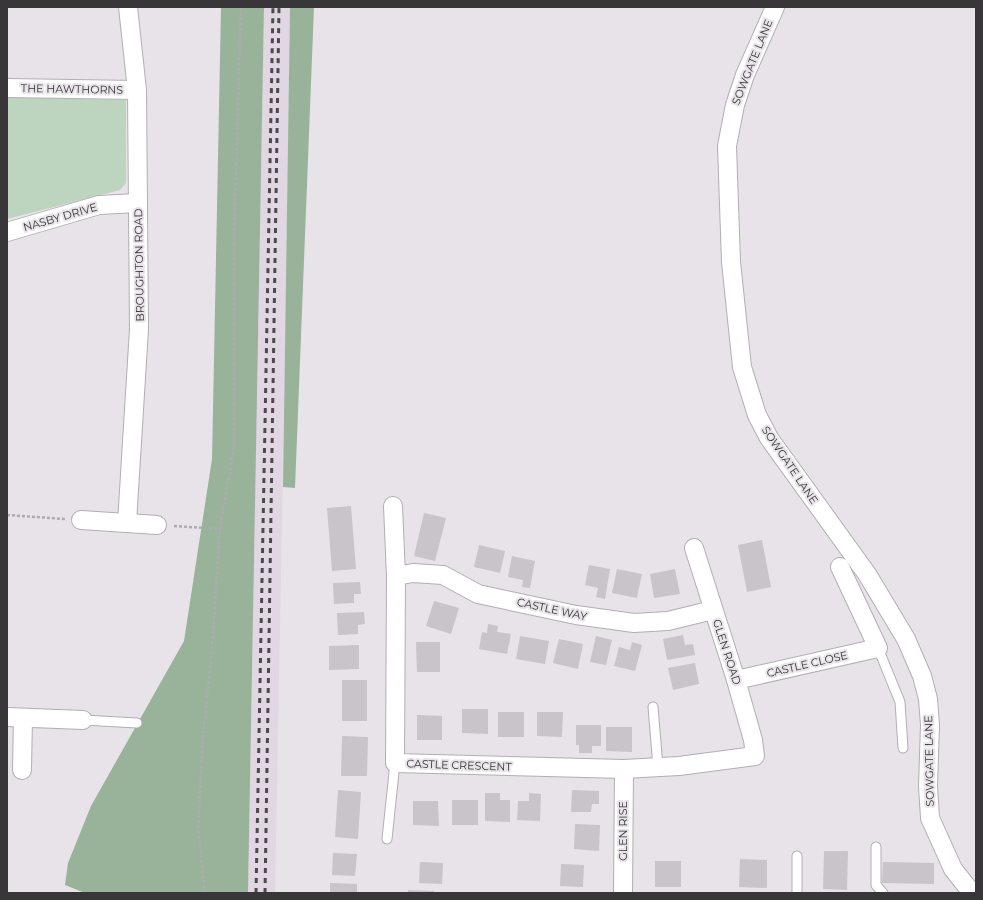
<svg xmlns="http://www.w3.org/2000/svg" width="983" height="900" font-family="Montserrat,sans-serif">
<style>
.built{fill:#e0d7e2}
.green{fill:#bdd5bf}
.forest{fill:#98b39a}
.building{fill:#c8c4c9}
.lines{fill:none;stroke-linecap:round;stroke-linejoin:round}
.lane-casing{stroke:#b2aeb3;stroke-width:11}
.street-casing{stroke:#b2aeb3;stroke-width:20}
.path{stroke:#aeabaf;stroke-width:2.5;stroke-dasharray:3 2;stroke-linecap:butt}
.lane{stroke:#fff;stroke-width:9}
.street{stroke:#fff;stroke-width:18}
.rail{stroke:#4b494b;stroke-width:3;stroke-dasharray:5 5;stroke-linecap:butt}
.labels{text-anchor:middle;stroke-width:4;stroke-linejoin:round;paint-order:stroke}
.street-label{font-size:11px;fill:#383638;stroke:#e7e3e8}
</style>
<rect width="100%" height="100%" fill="#e7e3e8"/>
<polygon class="built" points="264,7 290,7 287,253 275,893 248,893"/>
<polygon class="green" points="7,97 126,100 126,183 120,190 7,219"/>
<g class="forest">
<polygon points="221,7 264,7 248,893 85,893 65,885 68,863 91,806 184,641 212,459"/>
<polygon points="290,7 314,7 295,488 283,487"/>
</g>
<g class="building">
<polygon points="351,506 356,569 332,571 327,508"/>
<polygon points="424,513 446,518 435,561 414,556"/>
<polygon points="762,540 771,587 747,592 738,545"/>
<polygon points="479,545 505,551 500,573 474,567"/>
<polygon points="512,556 535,561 530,588 522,587 523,580 508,577"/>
<polygon points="589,565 610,569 605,599 596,597 598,588 585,585"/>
<polygon points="617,569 642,574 637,598 612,593"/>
<polygon points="675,569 680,594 654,598 650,574"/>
<polygon points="360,582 361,594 354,594 354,603 334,604 333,583"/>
<polygon points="434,601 459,608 451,634 426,626"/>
<polygon points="364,612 365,624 358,625 358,634 338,635 337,613"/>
<polygon points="488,624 498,626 497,632 511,634 507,654 479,649 482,632 487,633"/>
<polygon points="683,635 685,645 693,644 695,655 667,660 663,639"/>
<polygon points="520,636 549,641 545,664 516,659"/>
<polygon points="596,636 612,640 606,665 590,662"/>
<polygon points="559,639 583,644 578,669 553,663"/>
<polygon points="416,642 440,642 440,672 417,672"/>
<polygon points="632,642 642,645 635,671 614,666 619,647 630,650"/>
<polygon points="359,645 359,669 329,670 329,646"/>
<polygon points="695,663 699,684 673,690 668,668"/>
<rect x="342" y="680" width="25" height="41"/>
<polygon points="462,709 488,709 488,734 462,733"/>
<rect x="498" y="712" width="26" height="25"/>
<polygon points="537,712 563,712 562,737 537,736"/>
<polygon points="417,715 442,716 442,740 417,740"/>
<polygon points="576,725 601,725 601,746 592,746 592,753 579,753 579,745 576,745"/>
<polygon points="606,727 632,727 632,752 606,751"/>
<polygon points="342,736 368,737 367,776 341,776"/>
<polygon points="338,790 361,792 358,839 335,837"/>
<polygon points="572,790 599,791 599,804 592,804 591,812 571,812"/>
<polygon points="485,793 500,793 500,800 510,800 510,822 485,821"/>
<polygon points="529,793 541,794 540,821 517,820 518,801 529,801"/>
<rect x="452" y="800" width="26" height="25"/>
<polygon points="413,801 438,801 439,826 413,825"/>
<polygon points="575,824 600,825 599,851 574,849"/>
<polygon points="824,851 848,851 847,890 823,889"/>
<polygon points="333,853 357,854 355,876 332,875"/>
<polygon points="740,859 767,860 767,888 739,887"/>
<rect x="655" y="861" width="26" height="26"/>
<polygon points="420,862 443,863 442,884 419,883"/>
<polygon points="883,862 934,863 934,884 882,883"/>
<polygon points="561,864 584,865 583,887 560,886"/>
<polygon points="330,883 357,884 357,893 330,893"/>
<polygon points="408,890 434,891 434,893 408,893"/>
</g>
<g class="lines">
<defs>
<g id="lane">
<polyline points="878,648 900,702 903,748"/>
<polyline points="653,707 658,767"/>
<polyline points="83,720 137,723"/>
<polyline points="387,839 395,763"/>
<polyline points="876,847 876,885 883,893"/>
<polyline points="797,856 797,893"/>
</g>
<g id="street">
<polyline points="775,7 745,75 735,105 727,146 731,262 742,367 757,415 769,438 867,574 906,639 922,676 928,699 930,725 928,786 930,818 953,869 972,893"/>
<polyline points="7,88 137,90"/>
<polyline points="7,232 99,205 138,203"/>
<polyline points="393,506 396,576 395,763 624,769 679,766 755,756 753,740 736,680 694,548"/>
<polyline points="81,520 157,525"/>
<polyline points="127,523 139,329 137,90 128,7"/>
<polyline points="396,576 413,573 443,575 478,594 576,615 634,623 668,621 713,610"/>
<polyline points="736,680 878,648 840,567"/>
<polyline points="7,717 83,720"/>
<polyline points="22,770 23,718"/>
<polyline points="623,893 624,769"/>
</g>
</defs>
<use href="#lane" class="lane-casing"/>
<use href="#street" class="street-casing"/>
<g class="path">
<polyline points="7,515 65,519"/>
<polyline points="174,526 220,529"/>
<polyline points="205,893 198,828 203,734 211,661 220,529 234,445 234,233 241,7"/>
</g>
<use href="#lane" class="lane"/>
<use href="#street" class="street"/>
<g class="rail">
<polyline points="256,893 273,7"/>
<polyline points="265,893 279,7"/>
</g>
</g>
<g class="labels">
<g class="street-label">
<text transform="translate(752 62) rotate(-68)" y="4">SOWGATE LANE</text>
<text transform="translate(72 89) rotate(1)" y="4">THE HAWTHORNS</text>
<text transform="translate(60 217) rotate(-16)" y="4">NASBY DRIVE</text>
<text transform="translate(139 265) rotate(-91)" y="4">BROUGHTON ROAD</text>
<text transform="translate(790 465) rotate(56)" y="4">SOWGATE LANE</text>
<text transform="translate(552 609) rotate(12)" y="4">CASTLE WAY</text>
<text transform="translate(727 652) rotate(72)" y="4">GLEN ROAD</text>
<text transform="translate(807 664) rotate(-13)" y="4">CASTLE CLOSE</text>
<text transform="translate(929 761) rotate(-91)" y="4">SOWGATE LANE</text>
<text transform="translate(459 765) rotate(2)" y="4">CASTLE CRESCENT</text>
<text transform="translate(623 831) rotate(-90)" y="4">GLEN RISE</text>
</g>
</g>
<rect width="983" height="900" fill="none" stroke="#383638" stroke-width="16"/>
</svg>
